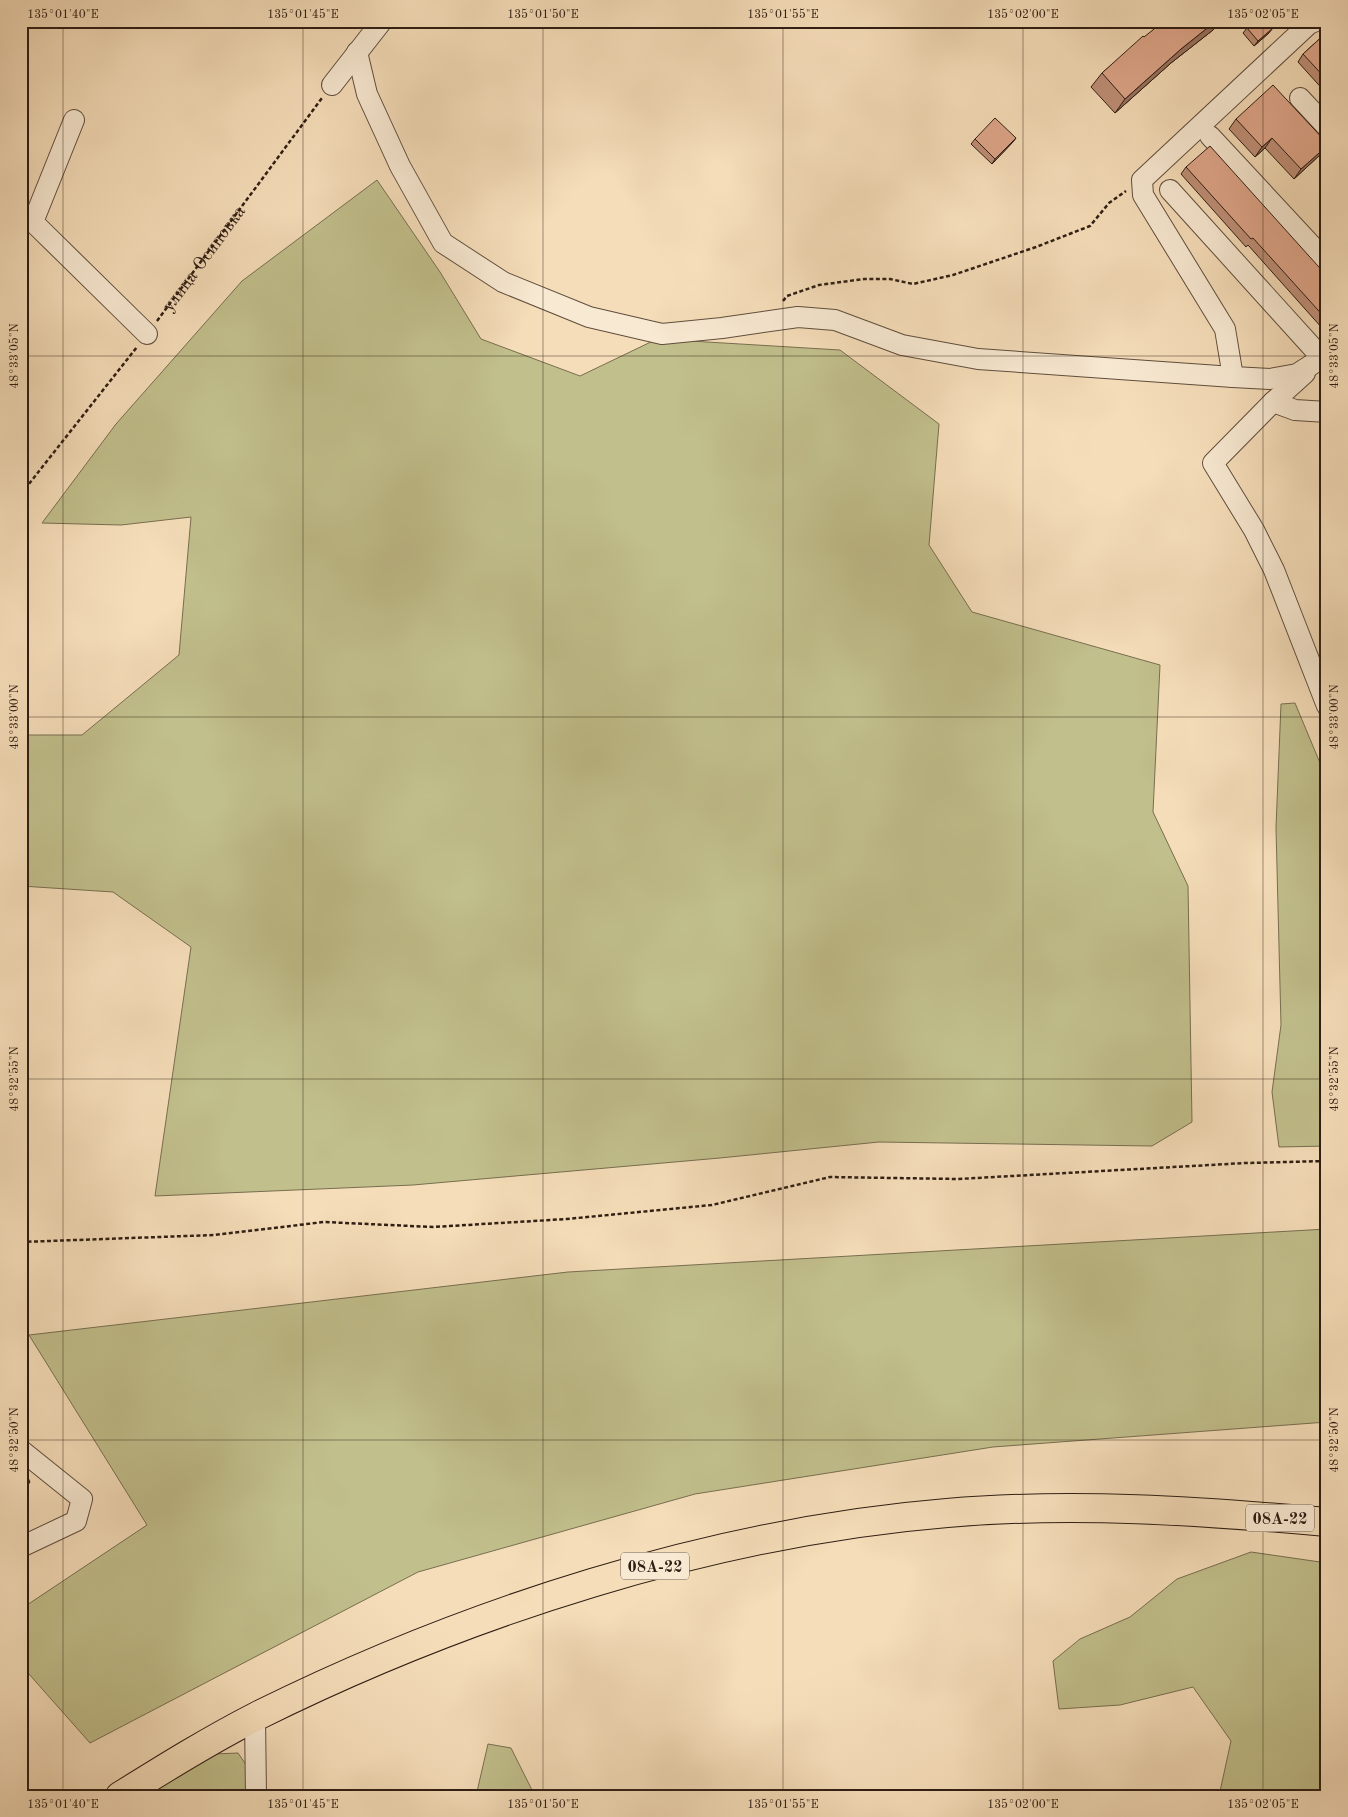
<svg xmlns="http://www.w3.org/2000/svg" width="1348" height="1817" font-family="'Old Standard TT',serif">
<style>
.green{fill:#c1bf8c;stroke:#786e50}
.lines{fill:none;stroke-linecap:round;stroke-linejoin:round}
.minor-casing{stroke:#604e3d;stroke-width:22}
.highway-casing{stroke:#2f1e14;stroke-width:30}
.path{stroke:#2f1e14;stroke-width:2.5;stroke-dasharray:4 2.5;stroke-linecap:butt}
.minor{stroke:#f8e9d2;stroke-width:20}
.highway{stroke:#f5ddb9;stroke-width:28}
.wall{fill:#bf8f77;stroke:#2f1e14}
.shaded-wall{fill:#9b7461;stroke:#2f1e14}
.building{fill:#dea68a;stroke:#2f1e14}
.ticks{fill:none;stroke:#2f1e14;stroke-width:1;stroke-opacity:0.45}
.labels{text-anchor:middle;stroke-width:5;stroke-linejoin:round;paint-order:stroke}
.shield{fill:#f8e9d2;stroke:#6b5b4d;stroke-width:1}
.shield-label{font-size:16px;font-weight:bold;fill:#2f1e14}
.street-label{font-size:18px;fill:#2f1e14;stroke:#f8e9d2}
.neatline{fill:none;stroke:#2f1e14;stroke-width:2}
.ticks-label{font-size:12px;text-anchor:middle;fill:#2f1e14}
</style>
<rect width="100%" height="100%" fill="#f5ddb9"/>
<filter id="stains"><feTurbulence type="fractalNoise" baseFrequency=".004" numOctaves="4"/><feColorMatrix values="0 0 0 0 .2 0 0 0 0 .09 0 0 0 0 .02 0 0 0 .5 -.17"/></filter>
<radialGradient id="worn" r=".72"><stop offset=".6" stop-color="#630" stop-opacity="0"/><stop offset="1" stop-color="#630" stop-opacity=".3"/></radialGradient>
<g class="green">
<polygon points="377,180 440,272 481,339 580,376 657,339 840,350 939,424 929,545 972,612 1160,665 1153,812 1188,886 1192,1122 1152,1146 879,1142 720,1158 413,1185 155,1196 191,947 113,892 21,886 21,735 82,735 179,655 191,517 121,525 42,523 116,424 242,281"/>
<polygon points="1295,703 1320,763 1327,772 1327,1146 1279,1147 1272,1092 1281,1025 1276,828 1281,704"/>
<polygon points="1327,1229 1327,1422 993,1447 695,1494 418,1572 90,1743 21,1665 21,1609 147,1525 29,1335 568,1272"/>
<polygon points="1251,1552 1327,1563 1327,1796 1219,1796 1231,1741 1193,1687 1120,1705 1059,1709 1053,1661 1080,1639 1130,1617 1177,1579"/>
<polygon points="488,1744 511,1748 535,1796 476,1796"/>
<polygon points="238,1753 249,1769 246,1796 147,1796 214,1754"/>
</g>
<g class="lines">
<defs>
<g id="minor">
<polyline points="357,52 367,94 400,166 443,243 503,282 589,317 662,334 722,328 798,317 835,320 902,345 978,359 1233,377 1270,379 1297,374 1322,358"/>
<polyline points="332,85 382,21"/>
<polyline points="1300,98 1327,127"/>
<polyline points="74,120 33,222 147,334"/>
<polyline points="1210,136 1327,262"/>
<polyline points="1170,190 1322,358"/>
<polyline points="1305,373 1273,402 1213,463 1254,530 1274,570 1327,706"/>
<polyline points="1233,377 1225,329 1143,195 1142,180 1309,24 1316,21"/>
<polyline points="1273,402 1295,410 1327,412"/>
<polyline points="21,1450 82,1499 76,1521 21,1547"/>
<polyline points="255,1717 256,1796"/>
</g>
<path id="highway" d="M120,1796C165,1768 210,1740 257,1716C466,1612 714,1532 947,1513C1074,1502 1200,1511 1327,1522"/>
</defs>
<use href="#minor" class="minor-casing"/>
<use href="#highway" class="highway-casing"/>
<g class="path">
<polyline points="783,301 787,296 819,285 864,279 890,279 913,284 953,275 1036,247 1090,226 1109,203 1126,191"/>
<path id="s1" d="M157,321L322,98"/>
<polyline points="21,494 137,347"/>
<polyline points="21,1242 214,1235 324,1222 433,1227 567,1219 712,1205 830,1177 958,1179 1246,1163 1327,1161"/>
</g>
<use href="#minor" class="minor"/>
<use href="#highway" class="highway"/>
</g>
<g class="wall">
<polygon points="1164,21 1219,21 1213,30 1171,63 1115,113 1091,87 1102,73"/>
<polygon points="1247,28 1269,33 1254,46 1243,33"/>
<polygon points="1327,32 1327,94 1298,62 1303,54"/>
<polygon points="1236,119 1327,143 1327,147 1321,154 1294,179 1265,148 1255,157 1229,129"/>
<polygon points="1016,138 1012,143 992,164 971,144 975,139"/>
<polygon points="1186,167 1327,276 1327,324 1322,328 1248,245 1246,247 1181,174"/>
<polygon points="1327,195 1327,212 1319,204"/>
</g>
<g class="shaded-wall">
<polygon points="1216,21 1219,21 1213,30 1171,63 1115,113 1125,99 1181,49"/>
<polygon points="1273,28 1269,33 1254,46 1258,41"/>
<polygon points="1016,138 1012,143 992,164 995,159"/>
<polygon points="1272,138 1265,148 1255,157 1262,147"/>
<polygon points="1327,146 1321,154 1294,179 1301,169"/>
<polygon points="30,1482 25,1489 21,1491 21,1486"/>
</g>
<g class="building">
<polygon points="1164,21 1216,21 1181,49 1125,99 1102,73 1143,36 1144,37"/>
<polygon points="1254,21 1267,21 1273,28 1258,41 1247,28"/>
<polygon points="1327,32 1327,80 1303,54"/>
<polygon points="1273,85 1327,143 1327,146 1301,169 1272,138 1262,147 1236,119"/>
<polygon points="995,118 1016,138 995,159 975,139"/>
<polygon points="1210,146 1327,276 1327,320 1253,238 1251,239 1186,167"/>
<polygon points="21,1462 30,1482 21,1486"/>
</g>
<path class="ticks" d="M63,21V1796M303,21V1796M543,21V1796M783,21V1796M1023,21V1796M1263,21V1796M21,356H1327M21,717H1327M21,1079H1327M21,1440H1327"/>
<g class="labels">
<g class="shield">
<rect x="1246" y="1504.5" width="68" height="27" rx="4"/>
<rect x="621" y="1552.5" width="68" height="27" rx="4"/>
</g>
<g class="shield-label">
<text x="1280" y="1524">08А-22</text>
<text x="655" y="1572">08А-22</text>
</g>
<g class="street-label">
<text dy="6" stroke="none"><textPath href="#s1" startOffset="78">улица Осиповка</textPath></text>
</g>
</g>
<rect width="1348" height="1817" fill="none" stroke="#f5ddb9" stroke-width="55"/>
<rect x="28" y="28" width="1292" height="1762" class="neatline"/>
<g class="ticks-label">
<text x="63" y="18">135°01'40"E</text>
<text x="303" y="18">135°01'45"E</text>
<text x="543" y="18">135°01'50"E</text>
<text x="783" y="18">135°01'55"E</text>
<text x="1023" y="18">135°02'00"E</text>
<text x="1263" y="18">135°02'05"E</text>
<text transform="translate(14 356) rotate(-90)" y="4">48°33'05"N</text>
<text transform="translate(1334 356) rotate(-90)" y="4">48°33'05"N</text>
<text transform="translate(14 717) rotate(-90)" y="4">48°33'00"N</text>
<text transform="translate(1334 717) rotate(-90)" y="4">48°33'00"N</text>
<text transform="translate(14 1079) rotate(-90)" y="4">48°32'55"N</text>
<text transform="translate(1334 1079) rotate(-90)" y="4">48°32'55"N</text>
<text transform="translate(14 1440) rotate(-90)" y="4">48°32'50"N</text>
<text transform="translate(1334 1440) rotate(-90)" y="4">48°32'50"N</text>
<text x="63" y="1808">135°01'40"E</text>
<text x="303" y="1808">135°01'45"E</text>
<text x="543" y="1808">135°01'50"E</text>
<text x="783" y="1808">135°01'55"E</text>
<text x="1023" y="1808">135°02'00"E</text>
<text x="1263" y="1808">135°02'05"E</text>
</g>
<rect width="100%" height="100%" filter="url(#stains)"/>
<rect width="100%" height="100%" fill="url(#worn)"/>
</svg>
